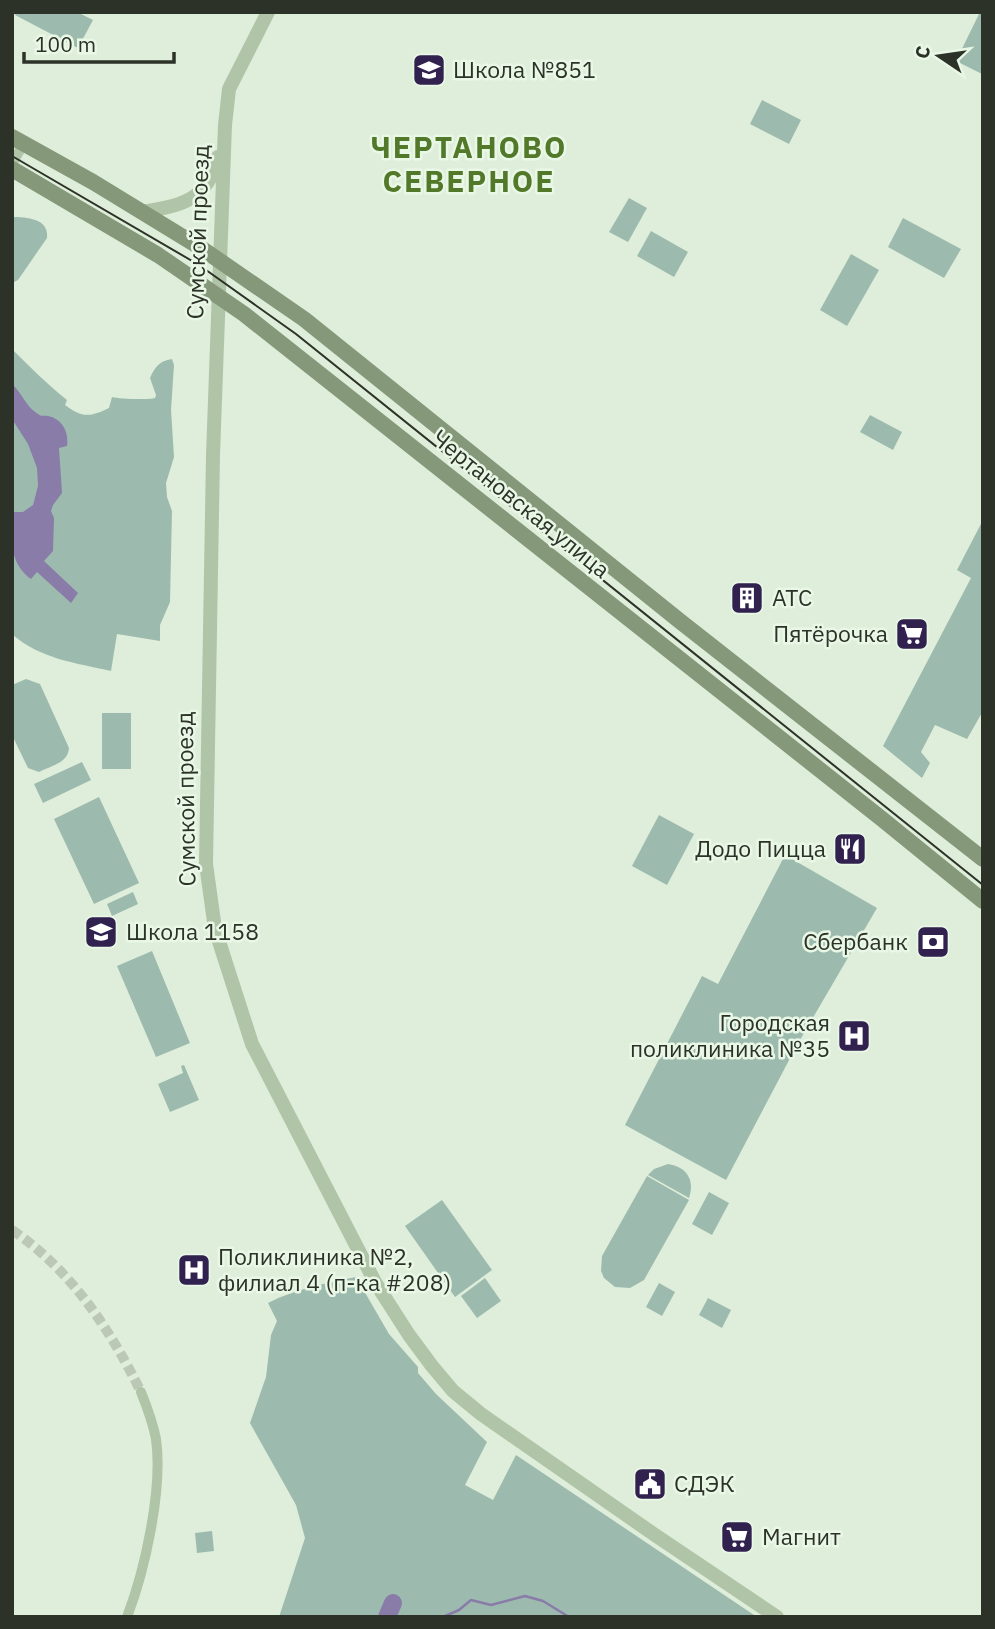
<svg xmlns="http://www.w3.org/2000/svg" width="995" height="1629" font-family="'IBM Plex Sans',sans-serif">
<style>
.green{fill:#9cbbae}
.water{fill:#897ca8}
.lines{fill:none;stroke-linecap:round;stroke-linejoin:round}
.stream{stroke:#897ca8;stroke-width:2.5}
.river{stroke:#897ca8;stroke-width:18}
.minor-tunnel{stroke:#bbc8b6;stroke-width:10;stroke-dasharray:10 5;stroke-linecap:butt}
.minor{stroke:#b0c5a7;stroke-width:10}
.tertiary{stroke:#b0c5a7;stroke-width:14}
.secondary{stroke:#859879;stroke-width:16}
.tram{stroke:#2c3227;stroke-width:2}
.labels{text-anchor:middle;stroke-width:5;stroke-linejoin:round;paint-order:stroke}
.poi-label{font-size:23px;fill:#2c3227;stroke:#e9f7e6;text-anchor:start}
.street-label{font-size:23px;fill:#2c3227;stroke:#e9f7e6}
.district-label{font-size:30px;font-weight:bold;letter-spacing:2px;fill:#527829;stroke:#e9f7e6}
</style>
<rect width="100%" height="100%" fill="#dfeeda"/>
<g class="green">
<polygon points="16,12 77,12 93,20 78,48 15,15"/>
<polygon points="980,12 983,12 982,74 956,61"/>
<polygon points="762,100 801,120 789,144 750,124"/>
<polygon points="629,198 647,208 628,242 609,232"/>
<path d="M12,217C28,217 49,219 47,238L18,280L12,283Z"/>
<polygon points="903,218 961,249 944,278 888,247"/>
<polygon points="651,231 688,252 674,277 637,256"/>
<polygon points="851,254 879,270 847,326 820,310"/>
<path d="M12,349C31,368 47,384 67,400L65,405C81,417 89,418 109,408L112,397C119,399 148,400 155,398L156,395L150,378C155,367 159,361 172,359L174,365L171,410L174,457L166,483L167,497L172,511L170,602L160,625V641L117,634L111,671C76,663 40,659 12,634Z"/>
<polygon points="870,415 902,432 893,450 860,432"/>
<polygon points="983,520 983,711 967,739 935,725 921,752 930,763 922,778 883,746 971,578 957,570"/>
<path d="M26,679L40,684L69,748C68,763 51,766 39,772L28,768L12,735V685Z"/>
<rect x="102" y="713" width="29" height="56"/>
<polygon points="82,762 91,780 43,803 34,784"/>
<polygon points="99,797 139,883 94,904 54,819"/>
<polygon points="659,815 694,834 667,885 632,866"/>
<polygon points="785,855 877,908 797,1045 726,1180 625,1125 702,976 718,984"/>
<polygon points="133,892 138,904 112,916 107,904"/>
<polygon points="152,951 190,1043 156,1057 117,966"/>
<polygon points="184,1065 199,1100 170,1112 158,1084 183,1073 181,1066"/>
<path d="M668,1164C687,1167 695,1180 689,1198L648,1175L654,1169Z"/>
<polygon points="647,1176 689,1200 644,1280 630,1288 615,1287 604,1278 601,1271 602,1256"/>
<polygon points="709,1192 729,1203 712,1235 692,1224"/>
<polygon points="442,1200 492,1270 455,1297 405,1226"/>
<path d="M356,1277L389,1334L418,1367V1373L436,1394L487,1442L465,1485L493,1500L516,1455L757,1617H279L305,1538L296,1505L250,1423L266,1377L271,1335L277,1321L268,1303C295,1289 326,1283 356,1277Z"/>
<polygon points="485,1278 501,1301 477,1318 461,1296"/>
<polygon points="659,1283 675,1292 662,1316 646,1307"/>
<polygon points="708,1298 731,1310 722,1328 699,1315"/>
<polygon points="212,1531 214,1551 197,1553 195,1533"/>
</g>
<path class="water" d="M12,384C22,393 26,407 38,414C42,417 43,415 48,416C63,419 69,433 67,446L59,448L62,493L53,505L51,511L54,518L53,551L44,561L78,593L71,603L37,572L31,579C8,562 12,538 12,512H23L33,505L38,486L37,468L28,444L12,419Z"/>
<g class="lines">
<g class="stream">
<polyline points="387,1616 388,1617"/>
<polyline points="443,1617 459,1610 471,1600 491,1605 525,1596 543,1601 569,1617"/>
</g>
<polyline class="river" points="387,1617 393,1603"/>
<path class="minor-tunnel" d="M12,1230C71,1270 110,1329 141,1392"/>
<g class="minor">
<polyline points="12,164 24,143"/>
<path d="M127,1617C145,1570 163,1489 156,1439C153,1423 147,1407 141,1392"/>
</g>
<g class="tertiary">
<polyline points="268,12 229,89 225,125 213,455 206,864 215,929 252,1044 375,1282 409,1335 432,1366 453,1391 481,1414 655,1535 777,1617"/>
<path d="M141,212C180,206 208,201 218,157"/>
</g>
<g class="secondary">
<polyline points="12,137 93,182 201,248 304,319 681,622 983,859"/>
<polyline points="12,169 158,255 244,314 882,819 983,901"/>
</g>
<polyline class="tram" points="12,156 199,265 296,334 983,885"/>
</g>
<defs>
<symbol id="school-square" viewBox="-11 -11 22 22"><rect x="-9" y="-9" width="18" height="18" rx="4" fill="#30214f" stroke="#e9f7e6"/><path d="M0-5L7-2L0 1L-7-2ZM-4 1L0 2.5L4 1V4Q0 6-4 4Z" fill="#fff"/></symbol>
<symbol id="building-square" viewBox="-11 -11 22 22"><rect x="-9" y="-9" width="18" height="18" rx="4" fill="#30214f" stroke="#e9f7e6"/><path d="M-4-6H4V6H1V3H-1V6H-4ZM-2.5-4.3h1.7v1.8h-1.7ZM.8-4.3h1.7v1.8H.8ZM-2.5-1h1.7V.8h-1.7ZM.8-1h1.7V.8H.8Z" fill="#fff"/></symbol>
<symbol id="supermarket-square" viewBox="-11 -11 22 22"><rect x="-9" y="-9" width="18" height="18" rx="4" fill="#30214f" stroke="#e9f7e6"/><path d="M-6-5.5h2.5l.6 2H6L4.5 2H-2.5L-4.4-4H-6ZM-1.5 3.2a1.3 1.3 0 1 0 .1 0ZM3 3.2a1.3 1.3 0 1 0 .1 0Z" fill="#fff"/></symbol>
<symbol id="restaurant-square" viewBox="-11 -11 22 22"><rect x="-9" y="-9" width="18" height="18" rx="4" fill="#30214f" stroke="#e9f7e6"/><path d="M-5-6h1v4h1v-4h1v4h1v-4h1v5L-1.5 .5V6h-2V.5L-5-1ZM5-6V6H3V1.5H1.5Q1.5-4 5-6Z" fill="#fff"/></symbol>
<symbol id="bank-square" viewBox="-11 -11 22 22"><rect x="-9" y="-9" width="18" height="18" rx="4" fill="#30214f" stroke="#e9f7e6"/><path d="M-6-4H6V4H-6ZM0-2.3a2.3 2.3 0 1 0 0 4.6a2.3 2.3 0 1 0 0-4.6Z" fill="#fff"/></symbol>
<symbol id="hospital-square" viewBox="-11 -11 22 22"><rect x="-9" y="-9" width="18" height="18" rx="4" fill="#30214f" stroke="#e9f7e6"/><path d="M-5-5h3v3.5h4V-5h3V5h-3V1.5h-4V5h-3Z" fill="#fff"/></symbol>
<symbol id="civic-square" viewBox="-11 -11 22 22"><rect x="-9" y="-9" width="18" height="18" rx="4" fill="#30214f" stroke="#e9f7e6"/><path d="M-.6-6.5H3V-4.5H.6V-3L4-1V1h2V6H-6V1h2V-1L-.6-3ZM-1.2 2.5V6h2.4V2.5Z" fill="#fff"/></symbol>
</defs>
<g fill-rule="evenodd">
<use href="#school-square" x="410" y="51" width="38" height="38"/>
<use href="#building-square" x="728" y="579" width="38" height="38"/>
<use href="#supermarket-square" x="893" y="615" width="38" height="38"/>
<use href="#restaurant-square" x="831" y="830" width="38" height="38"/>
<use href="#school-square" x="82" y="913" width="38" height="38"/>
<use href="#bank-square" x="914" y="923" width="38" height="38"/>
<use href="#hospital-square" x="835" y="1017" width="38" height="38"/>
<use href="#hospital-square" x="175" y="1251" width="38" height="38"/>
<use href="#civic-square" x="631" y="1465" width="38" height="38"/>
<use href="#supermarket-square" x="718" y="1518" width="38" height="38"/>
</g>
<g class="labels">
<g class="poi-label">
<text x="453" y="78">Школа №851</text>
<text x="772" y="606">АТС</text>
<text x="888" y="642" text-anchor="end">Пятёрочка</text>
<text x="826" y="857" text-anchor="end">Додо Пицца</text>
<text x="126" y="940">Школа 1158</text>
<text x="908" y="950" text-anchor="end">Сбербанк</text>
<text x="830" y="1031" text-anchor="end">Городская<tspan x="830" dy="26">поликлиника №35</tspan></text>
<text x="218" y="1265">Поликлиника №2,<tspan x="218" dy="26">филиал 4 (п-ка #208)</tspan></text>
<text x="674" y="1492">СДЭК</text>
<text x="762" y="1545">Магнит</text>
</g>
<g class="street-label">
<text transform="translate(198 232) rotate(-88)" y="8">Сумской проезд</text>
<text transform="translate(521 504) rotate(39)" y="8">Чертановская улица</text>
<text transform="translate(186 799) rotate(-91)" y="8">Сумской проезд</text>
</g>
<g class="district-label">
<text x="469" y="158">ЧЕРТАНОВО<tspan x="469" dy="34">СЕВЕРНОЕ</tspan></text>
</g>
</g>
<rect width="995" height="1629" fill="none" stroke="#2c3227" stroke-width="28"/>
<g transform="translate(939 56) rotate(283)" stroke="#e9f7e6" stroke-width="5" paint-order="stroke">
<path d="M0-5L12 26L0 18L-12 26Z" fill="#2c3227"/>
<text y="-10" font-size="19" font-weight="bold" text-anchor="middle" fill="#2c3227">С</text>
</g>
<path d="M24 52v10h150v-10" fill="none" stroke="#2c3227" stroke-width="3.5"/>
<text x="35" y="52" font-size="21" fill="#2c3227" stroke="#e9f7e6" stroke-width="5" paint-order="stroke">100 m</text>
</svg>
